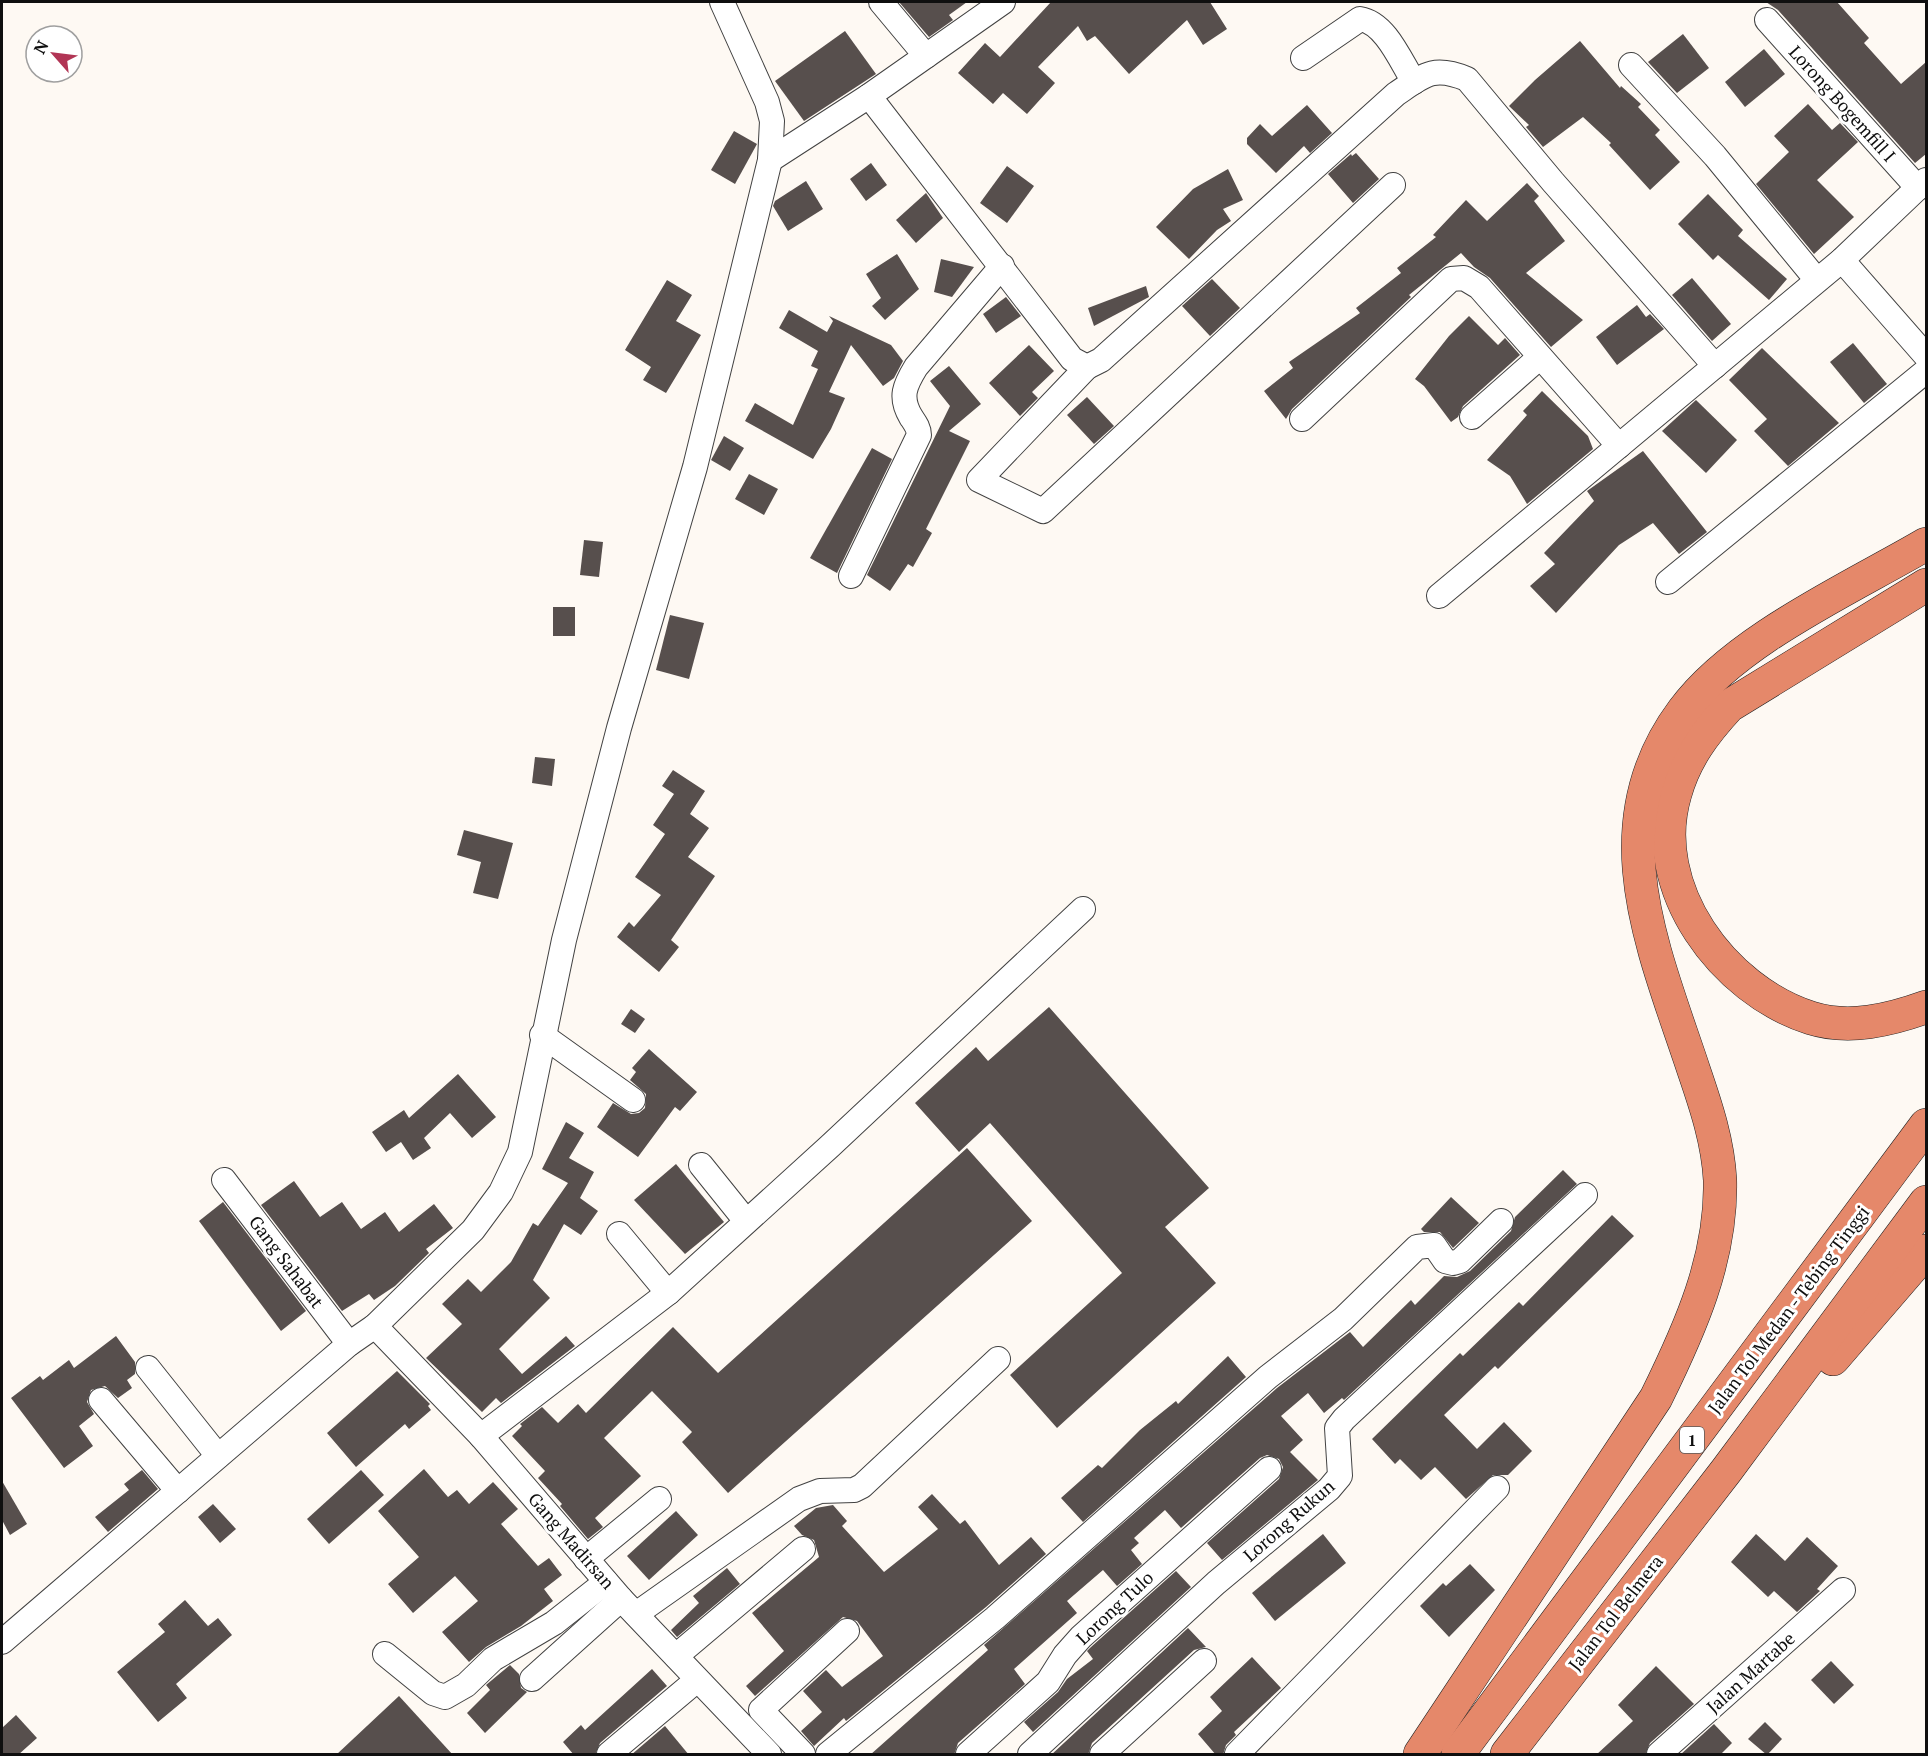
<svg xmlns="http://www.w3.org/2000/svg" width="1928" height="1756" font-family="'PT Serif',serif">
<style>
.building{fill:#574f4d}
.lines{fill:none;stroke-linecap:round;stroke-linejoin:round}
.minor-casing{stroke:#424242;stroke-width:26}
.highway-casing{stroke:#202020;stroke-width:34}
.minor{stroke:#fff;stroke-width:24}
.highway{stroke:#e5886a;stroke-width:33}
.labels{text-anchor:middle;stroke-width:6;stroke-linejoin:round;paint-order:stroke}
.shield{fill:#fff;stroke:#575757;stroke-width:1.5}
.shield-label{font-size:16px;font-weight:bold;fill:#0f0f0f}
.street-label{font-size:18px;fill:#0f0f0f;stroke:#fff}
</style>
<rect width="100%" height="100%" fill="#fef9f3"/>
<g class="building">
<polygon points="899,2 967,2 949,15 953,20 929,37"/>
<polygon points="1051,2 1210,2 1227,29 1203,45 1187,20 1129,74 1095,36 1087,41 1078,26 1038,67 1055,83 1027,114 1003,93 993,104 958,73 985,43 1000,57"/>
<polygon points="1766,2 1837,2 1869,38 1864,43 1901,84 1926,62 1926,154 1915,163 1778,10"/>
<polygon points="845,31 876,74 804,121 775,81"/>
<polygon points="1683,34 1709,68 1677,93 1648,62"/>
<polygon points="1580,41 1620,88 1621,86 1641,104 1638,107 1660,130 1655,135 1680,162 1650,190 1609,145 1611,143 1583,117 1543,147 1526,127 1529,125 1509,106 1535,80"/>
<polygon points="1764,49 1785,74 1745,107 1725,82"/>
<polygon points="1808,104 1832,130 1840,123 1858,142 1817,180 1854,217 1814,254 1756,184 1789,152 1774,136"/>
<polygon points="1307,105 1332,133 1310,153 1304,146 1276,173 1247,144 1247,138 1260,124 1272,136"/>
<polygon points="734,131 757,144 735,184 711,170"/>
<polygon points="1356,153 1379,179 1353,203 1328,174 1351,154 1352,156"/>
<polygon points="871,163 887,185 866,201 850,179"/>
<polygon points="1007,166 1034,186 1007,223 980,203"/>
<polygon points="1228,169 1243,200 1223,209 1231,221 1217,230 1189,259 1156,227 1193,189"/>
<polygon points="806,181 823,209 788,231 773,206 775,201"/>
<polygon points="1527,183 1539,196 1534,201 1565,241 1526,273 1583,320 1551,347 1490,278 1474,267 1461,253 1409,295 1411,297 1292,409 1286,419 1264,391 1293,368 1289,362 1360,313 1356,308 1401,273 1397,268 1436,237 1433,235 1466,200 1487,221"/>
<polygon points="926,193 943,218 916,243 896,220"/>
<polygon points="1708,194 1743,230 1738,236 1787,279 1769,300 1718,255 1713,260 1678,224"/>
<polygon points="897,254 919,289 885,320 872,306 881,298 866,274"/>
<polygon points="941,259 974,267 952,297 934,292"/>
<polygon points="1692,278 1731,324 1712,341 1672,295"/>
<polygon points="1212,279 1240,308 1210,336 1182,306"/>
<polygon points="667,280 692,295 676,321 701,335 666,393 643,380 651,367 625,350"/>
<polygon points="1146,286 1149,297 1094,326 1088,308"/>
<polygon points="1006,297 1021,316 996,333 983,314"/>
<polygon points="1637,305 1646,317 1650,314 1664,329 1617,365 1596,337"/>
<polygon points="789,310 827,332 833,321 829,316 891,345 903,361 894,378 883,386 851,345 829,392 845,398 831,429 813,459 745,421 755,403 793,425 818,369 811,366 818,351 779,328"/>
<polygon points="1469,316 1498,345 1505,338 1520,355 1463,406 1458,417 1451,422 1424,386 1415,379 1449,336"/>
<polygon points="1853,343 1887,384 1864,403 1830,362"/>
<polygon points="1029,345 1054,371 1032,392 1038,398 1020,416 989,383"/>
<polygon points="1762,348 1839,423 1788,466 1754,431 1767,419 1729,380"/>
<polygon points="949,366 981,404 949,431 970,441 926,529 932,533 913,567 908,564 890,591 867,575 950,406 930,381"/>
<polygon points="1542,391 1588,436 1593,449 1527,504 1510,476 1487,460 1527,415 1523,411"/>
<polygon points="1087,397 1114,426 1094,444 1067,415"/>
<polygon points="1696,400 1737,440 1706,473 1662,431"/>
<polygon points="724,436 744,448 730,471 711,460"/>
<polygon points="872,448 892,459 837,573 810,558"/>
<polygon points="1643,451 1707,532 1679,554 1653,523 1619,545 1556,613 1530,586 1555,564 1544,553 1594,501 1587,491"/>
<polygon points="749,474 778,489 764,515 735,499"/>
<polygon points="584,540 603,542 599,577 580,575"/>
<rect x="553" y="607" width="22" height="29"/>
<polygon points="670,615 704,623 689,679 656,670"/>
<polygon points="535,757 555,759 552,786 532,783"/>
<polygon points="673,770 705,791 690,814 709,828 688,857 715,876 671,940 679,947 659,972 617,937 629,922 634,927 661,895 635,877 665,834 653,825 674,794 662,786"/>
<polygon points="464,830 513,843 498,899 473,893 481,862 457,855"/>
<polygon points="1049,1007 1209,1188 1165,1227 1216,1283 1057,1428 1010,1375 1122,1273 990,1123 959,1152 915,1103 976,1047 988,1061"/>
<polygon points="631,1009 645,1019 635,1033 621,1024"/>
<polygon points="649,1049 697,1092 680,1111 675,1107 638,1157 597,1127 613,1103 631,1114 639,1113 645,1108 646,1094 630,1080 636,1072 632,1068"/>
<polygon points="458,1074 496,1117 472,1138 450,1113 424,1138 431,1148 413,1160 401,1142 386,1152 372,1132 404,1110 409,1118"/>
<polygon points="566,1122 584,1133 569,1158 594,1172 580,1198 598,1211 581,1235 564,1224 533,1280 550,1298 499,1349 522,1374 566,1336 575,1346 501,1403 496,1398 482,1412 426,1358 462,1324 442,1304 468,1279 481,1292 511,1262 533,1223 538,1226 568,1183 542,1169"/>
<polygon points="967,1148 1032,1221 728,1493 682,1442 692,1432 652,1391 604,1438 641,1476 595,1518 603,1527 588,1539 560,1506 562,1504 538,1478 545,1471 512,1436 522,1426 520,1424 542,1407 558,1423 578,1404 586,1413 673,1327 718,1373"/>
<polygon points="676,1164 724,1222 685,1254 634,1200"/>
<polygon points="1563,1170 1577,1184 1344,1400 1342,1398 1324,1413 1308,1393 1281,1416 1303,1440 1290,1452 1318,1480 1222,1560 1207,1543 1279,1479 1283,1467 1279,1459 1267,1455 1260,1458 1181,1528 1165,1510 1134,1538 1139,1543 1131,1550 1142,1564 1117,1586 1103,1570 1067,1601 1077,1613 1014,1669 1025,1684 958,1743 954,1755 870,1755 988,1650 984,1645 1277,1388 1350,1332 1363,1347 1411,1300 1415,1305 1444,1276 1457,1277 1470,1271 1511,1231 1515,1217"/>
<polygon points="294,1181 320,1217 342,1202 361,1229 385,1212 399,1232 434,1204 453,1228 426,1249 429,1253 395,1286 374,1300 369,1294 342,1311 261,1205"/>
<polygon points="1451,1197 1479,1223 1453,1248 1440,1232 1424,1232 1421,1229"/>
<polygon points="223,1202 306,1311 281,1331 199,1221"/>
<polygon points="1612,1215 1634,1236 1498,1369 1495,1366 1444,1415 1477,1449 1504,1422 1532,1451 1508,1475 1493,1475 1466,1499 1435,1467 1421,1480 1400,1459 1395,1464 1372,1439 1460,1353 1463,1356 1519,1302 1523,1306"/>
<polygon points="116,1336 135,1362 135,1374 127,1380 132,1388 118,1398 105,1386 91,1390 87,1402 94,1414 79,1426 93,1446 64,1468 11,1398 40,1376 43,1380 69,1360 74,1368"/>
<polygon points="1228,1356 1246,1377 1083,1522 1061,1498 1098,1465 1102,1468 1140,1430 1176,1401 1178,1404"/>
<polygon points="397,1371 430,1404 428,1406 431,1410 409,1429 405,1424 356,1467 327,1433"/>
<polygon points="424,1469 448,1497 457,1490 469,1504 493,1482 518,1509 501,1524 538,1566 549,1558 562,1575 544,1589 553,1601 521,1626 486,1647 469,1662 442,1632 478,1601 455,1576 413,1613 388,1584 419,1557 378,1511"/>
<polygon points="142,1470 158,1489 108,1532 95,1517 129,1490 124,1484"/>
<polygon points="361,1470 384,1495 329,1544 307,1519"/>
<polygon points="2,1481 27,1524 10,1535 2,1520"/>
<polygon points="932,1494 960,1524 965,1520 999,1565 1031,1537 1046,1554 986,1607 846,1721 844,1718 814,1746 801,1731 822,1712 803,1691 826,1670 842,1687 883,1656 857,1621 843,1617 755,1696 746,1686 784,1651 752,1613 819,1557 814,1540 802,1535 794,1526 816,1508 833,1505 847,1521 842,1526 884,1572 938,1529 918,1507"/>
<polygon points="213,1504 236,1529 220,1543 198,1517"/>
<polygon points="676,1511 698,1535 649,1580 627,1556"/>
<polygon points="1323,1534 1346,1563 1275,1621 1252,1593"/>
<polygon points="1756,1534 1785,1561 1807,1537 1838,1566 1817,1589 1820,1591 1797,1612 1774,1591 1768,1597 1731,1562"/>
<polygon points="1470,1564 1495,1590 1449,1637 1420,1606 1443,1583 1446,1586"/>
<polygon points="727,1568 740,1584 677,1637 671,1630 699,1603 693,1596"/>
<polygon points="1176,1571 1191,1587 1033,1732 1024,1722 1058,1692 1067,1679 1093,1659 1087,1651 1091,1647"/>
<polygon points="185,1600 208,1626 218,1618 232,1635 176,1684 187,1698 158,1722 117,1672 165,1632 158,1624"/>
<polygon points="1188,1628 1206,1647 1194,1650 1092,1743 1088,1755 1051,1755"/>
<polygon points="1252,1657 1281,1688 1234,1732 1236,1735 1226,1745 1223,1755 1216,1755 1198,1734 1222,1711 1210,1697"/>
<polygon points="1831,1661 1854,1685 1834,1704 1811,1680"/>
<polygon points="510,1665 519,1674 521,1688 527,1692 485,1733 467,1713 490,1690 486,1685"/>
<polygon points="1656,1666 1694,1704 1650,1743 1645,1755 1596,1755 1633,1721 1618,1705"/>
<polygon points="652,1669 667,1686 600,1743 595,1755 574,1755 563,1742 581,1725 585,1730"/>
<polygon points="399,1696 453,1755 336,1755"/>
<polygon points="16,1715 37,1738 18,1755 2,1755 2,1728"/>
<polygon points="1765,1722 1782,1739 1767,1755 1748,1739"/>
<polygon points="1714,1724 1732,1743 1720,1755 1680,1755"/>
<polygon points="665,1726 689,1755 631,1755"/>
</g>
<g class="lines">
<defs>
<g id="minor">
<polyline points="881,2 926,56"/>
<polyline points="1767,20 1918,188"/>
<path d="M1303,58L1360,19C1386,23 1401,62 1414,82"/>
<polyline points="1631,65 1715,156 1816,279"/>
<path d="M869,96L1072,359L1087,367L1101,360L1396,94C1424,75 1433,65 1467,79L1553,182L1715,366"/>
<polyline points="770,160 869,96 1003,2"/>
<polyline points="1842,260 1926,356"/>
<polyline points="1087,367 979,480 1043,511 1393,185"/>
<polyline points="1472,417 1540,357"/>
<polyline points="1302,419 1451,279 1464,278 1479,287 1619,446"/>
<path d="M851,576L919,435C919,428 915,423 911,417C899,397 905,385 916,367L1002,266"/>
<polyline points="1668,582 1926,371"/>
<polyline points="1439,596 1842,260 1926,180"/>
<polyline points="542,1035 633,1100"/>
<polyline points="701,1165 746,1221"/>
<polyline points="224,1180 349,1344"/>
<polyline points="619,1234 668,1293"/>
<polyline points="375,1326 481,1436 621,1599 769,1754"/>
<polyline points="148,1368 218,1456"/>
<polyline points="101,1400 178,1491"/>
<polyline points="481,1436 668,1293 830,1146 1083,909"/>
<polyline points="586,1559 659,1499"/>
<polyline points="636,1614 799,1499 820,1491 854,1490 862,1486 998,1359"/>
<polyline points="2,1642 349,1344 375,1326 473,1230 501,1192 520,1152 564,940 619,728 695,467 770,160 772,121 767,102 722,2"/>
<polyline points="385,1654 433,1693 445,1697 466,1685 493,1659 554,1623 606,1582"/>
<polyline points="676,1656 803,1549"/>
<polyline points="532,1679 621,1599"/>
<polyline points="609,1754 697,1680"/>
<polyline points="803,1754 761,1710 847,1631"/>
<polyline points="828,1754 995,1618 1268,1377 1343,1319 1417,1247 1434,1245 1445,1261 1453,1263 1460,1261 1501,1221"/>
<polyline points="968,1754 1048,1682 1065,1655 1081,1637 1269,1469"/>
<polyline points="1030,1754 1216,1583 1329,1489 1340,1476 1337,1428 1344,1419 1585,1195"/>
<polyline points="1102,1754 1204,1661"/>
<polyline points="1237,1754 1497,1488"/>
<polyline points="1659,1754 1843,1590"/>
</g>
<g id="highway">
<path d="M1926,585L1729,706C1705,732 1685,758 1675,794C1647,888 1723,990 1811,1018C1849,1030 1890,1020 1926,1007"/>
<polyline points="1833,1359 1926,1251"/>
<path d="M1420,1754L1656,1398C1690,1329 1722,1258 1720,1180C1718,1142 1706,1106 1694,1071C1654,950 1597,826 1683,711C1735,640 1851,588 1926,544"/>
<polyline points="1458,1754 1926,1125"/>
<polyline points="1507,1754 1726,1471 1926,1202"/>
</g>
</defs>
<use href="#minor" class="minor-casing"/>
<use href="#highway" class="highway-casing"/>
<use href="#minor" class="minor"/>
<use href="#highway" class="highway"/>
</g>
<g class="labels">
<rect class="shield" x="1680" y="1427" width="24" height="26" rx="4.5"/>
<g class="shield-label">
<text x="1692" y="1446">1</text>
</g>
<g class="street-label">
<text transform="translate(1842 104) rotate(48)" y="6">Lorong Bogemfill I</text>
<text transform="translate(286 1262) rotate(53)" y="6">Gang Sahabat</text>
<text transform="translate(1789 1310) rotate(-53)" y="6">Jalan Tol Medan - Tebing Tinggi</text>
<text transform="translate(1289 1521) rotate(-41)" y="6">Lorong Rukun</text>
<text transform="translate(571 1541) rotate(49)" y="6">Gang Madirsan</text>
<text transform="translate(1115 1608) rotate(-43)" y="6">Lorong Tulo</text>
<text transform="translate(1616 1613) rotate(-52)" y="6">Jalan Tol Belmera</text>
<text transform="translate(1751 1673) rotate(-42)" y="6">Jalan Martabe</text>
</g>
</g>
<rect width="1928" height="1756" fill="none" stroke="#0f0f0f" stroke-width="6"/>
<g transform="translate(54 54) rotate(298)"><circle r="28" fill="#ffffff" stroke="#9f9f9f" stroke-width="1.5"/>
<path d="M0-4.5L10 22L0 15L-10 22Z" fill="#b13555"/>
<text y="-9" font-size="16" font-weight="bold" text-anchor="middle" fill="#0f0f0f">N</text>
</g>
</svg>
